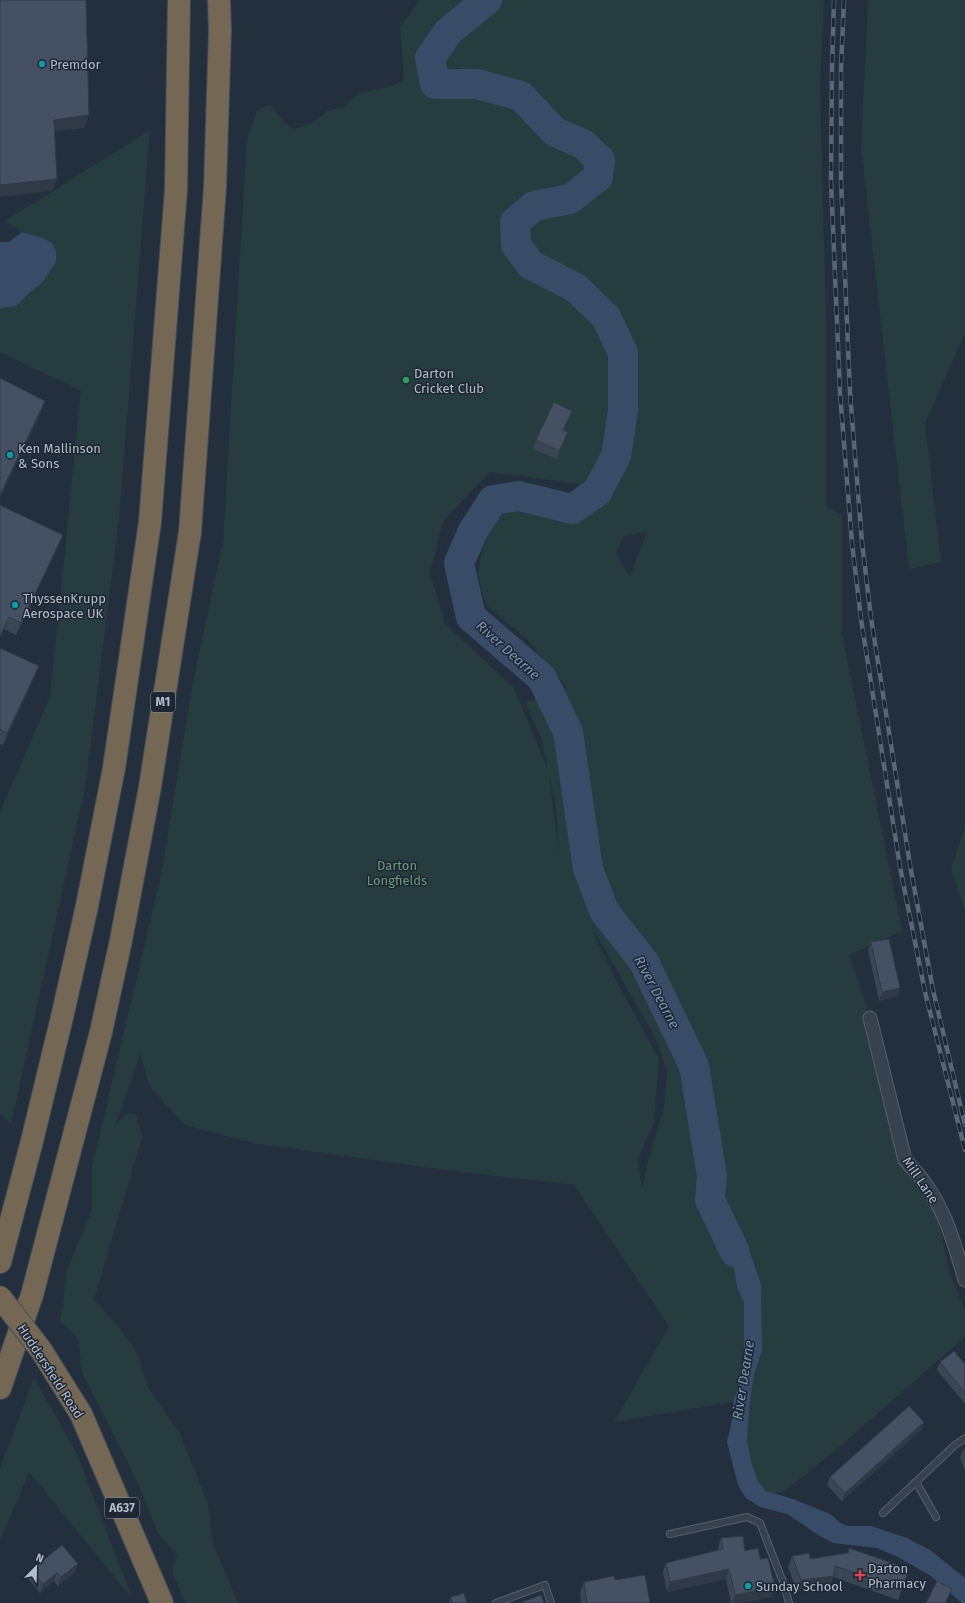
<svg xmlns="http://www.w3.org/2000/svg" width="965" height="1603" font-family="'Fira Sans',sans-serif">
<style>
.green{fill:#263c3f;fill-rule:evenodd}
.water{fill:#394c67}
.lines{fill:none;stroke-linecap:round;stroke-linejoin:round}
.river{stroke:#394c67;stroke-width:30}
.lane-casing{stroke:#565f6c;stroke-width:8}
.street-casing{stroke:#565f6c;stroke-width:15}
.highway-casing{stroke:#434c59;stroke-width:24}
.lane{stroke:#38414e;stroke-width:6}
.street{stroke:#38414e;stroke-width:13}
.highway{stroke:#746855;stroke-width:22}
.rail-casing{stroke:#5a6575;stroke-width:4.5}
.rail{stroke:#1d2633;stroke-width:3;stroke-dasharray:9;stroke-linecap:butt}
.highway-bridge-casing{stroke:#434c59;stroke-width:24;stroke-linecap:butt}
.highway-bridge{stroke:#746855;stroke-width:22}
.wall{fill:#3b4654}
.shaded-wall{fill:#303945}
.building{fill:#455162;stroke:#303945}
.culture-dot{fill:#0f9aa8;stroke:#1d2633;stroke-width:1.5}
.leisure-dot{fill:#2e9e5b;stroke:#1d2633;stroke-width:1.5}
.health-dot{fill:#e0444e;stroke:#1d2633;stroke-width:1.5}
.labels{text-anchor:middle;stroke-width:3;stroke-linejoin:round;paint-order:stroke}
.shield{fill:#1d2633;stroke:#878f9c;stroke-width:1}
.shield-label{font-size:12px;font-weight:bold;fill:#b4bcc9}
.poi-label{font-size:13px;fill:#b4bcc9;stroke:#1d2633;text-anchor:start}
.park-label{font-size:13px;fill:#6b9a76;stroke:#1d2633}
.street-label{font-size:13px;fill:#b4bcc9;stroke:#1d2633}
.water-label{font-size:14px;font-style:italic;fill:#7c92b1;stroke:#1d2633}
</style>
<rect width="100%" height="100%" fill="#242f3e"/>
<g class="green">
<path d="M420,0H824L820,86L826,321V506L842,515V633L902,931L849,955L870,1018L905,1160L935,1207L950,1274L965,1311V1337L838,1448L786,1490L775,1494L766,1491L758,1481L751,1461L747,1440L750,1401L754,1375L762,1351L761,1284L750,1252L723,1209L714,1217L726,1241L733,1263L737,1287L744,1303V1356L741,1378L733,1402L614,1422L669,1326L574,1185L429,1168L252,1143L185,1125L150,1087L140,1054L115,1126L127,1113L136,1114L142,1137L94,1300L119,1327L137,1353L147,1386L180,1434L208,1503L213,1544L238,1603H186L172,1572L177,1555L158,1533L136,1479L82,1372L78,1338L60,1321L63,1306L66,1273L92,1209V1167L162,871L192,688L223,541L247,138L257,111L270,104L282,120L293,129L310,124L327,111L344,106L358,94L395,85L404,79L400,27ZM456,68L528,84L585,139L586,156L575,144L535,127L523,111L480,93H438ZM490,472L579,484L561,520L531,510L508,509L492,526L482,550L478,573L482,593L489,608L526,638L567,687L525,703L541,737L548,770L514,688L445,624L430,573L443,521ZM647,532L630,576H629L616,553L624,536ZM549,774L556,808L559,855ZM592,930L604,948L656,1039L667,1072L664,1108L650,1154L642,1189L638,1159L654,1122L659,1059L618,984Z"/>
<polygon points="868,0 965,0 965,333 925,423 941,562 909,569 861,147"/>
<polygon points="150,130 119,519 85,788 11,1124 0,1113 0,812 50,697 81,391 0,352 0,308 28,294 42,283 56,262 43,238 22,232 5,221"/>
<polygon points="965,826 965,910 951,869"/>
<polygon points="34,1378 77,1454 132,1598 29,1472 0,1541 0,1468"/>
</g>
<g class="water">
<polygon points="22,232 43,238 52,243 56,251 56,262 42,283 28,294 16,306 0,308 0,242 9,242"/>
<polygon points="723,1208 750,1252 761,1284 762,1351 754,1375 750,1401 747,1440 751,1461 758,1481 766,1491 793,1499 830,1514 842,1524 848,1526 871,1526 907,1538 930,1550 965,1578 965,1603 962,1603 931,1576 896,1556 877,1548 833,1543 820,1536 787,1514 760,1507 746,1498 738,1485 727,1442 734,1411 733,1402 741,1378 744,1356 744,1303 737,1287 733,1263 726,1241 714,1217"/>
</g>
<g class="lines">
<polyline class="river" points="487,0 448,32 430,58 435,84 477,84 521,96 555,132 583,144 600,160 598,177 570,199 534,206 515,222 516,245 531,265 576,288 606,317 623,353 623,411 616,456 597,492 572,509 519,496 493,500 473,531 459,563 471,617 542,678 568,732 588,869 604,911 644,962 694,1066 712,1176 710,1200 735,1252"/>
<defs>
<g id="lane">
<polyline points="916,1482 936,1517"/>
<polyline points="883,1513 955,1445 965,1438"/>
<polyline points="670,1534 747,1517 760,1523 783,1582 789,1603"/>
<polyline points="496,1603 545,1585 551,1603"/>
</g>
<path id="street" d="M870,1018L905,1160C941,1195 952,1234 965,1280"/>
<g id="highway">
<polyline points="0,1262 31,1145 63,1013 87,906 114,768 150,522 176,190 179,0"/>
<polyline points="0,1388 32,1295 101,1032 121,940 150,787 190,532 215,187 220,30 219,0"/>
<polyline points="81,1414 162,1603"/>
</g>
</defs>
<use href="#lane" class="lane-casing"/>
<use href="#street" class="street-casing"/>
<use href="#highway" class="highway-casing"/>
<use href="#lane" class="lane"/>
<use href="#street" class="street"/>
<use href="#highway" class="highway"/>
<defs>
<g id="rail">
<polyline points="834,0 832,68 831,181 840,393 852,543 861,619 900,867 925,992 965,1150"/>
<polyline points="844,0 841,68 841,181 850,393 862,542 871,618 910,865 933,990 965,1125"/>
</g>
</defs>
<use href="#rail" class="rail-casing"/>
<use href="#rail" class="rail"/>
<defs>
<polyline id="highway-bridge" points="0,1297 41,1350 81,1414"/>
</defs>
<use href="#highway-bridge" class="highway-bridge-casing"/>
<use href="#highway-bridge" class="highway-bridge"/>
</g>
<g class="wall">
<polygon points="572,411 564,430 568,432 557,459 533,449 536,440"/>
<polygon points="0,505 58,547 16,635 4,629"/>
<polygon points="0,648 34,678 3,745 0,744"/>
<polygon points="871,942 897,996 879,1001 868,950"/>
<polygon points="940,1362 965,1364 965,1404 937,1370"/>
<polygon points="924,1422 921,1430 842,1501 827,1485 830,1477"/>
<polygon points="965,1449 965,1471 960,1458 963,1450"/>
<polygon points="721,1538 760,1559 775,1587 771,1597 740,1603 731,1603 726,1579 667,1592 663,1572 666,1563 718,1550 718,1548"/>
<polygon points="792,1556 810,1559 909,1569 898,1600 833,1577 830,1586 797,1591 788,1567"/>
<polygon points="31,1570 75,1572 58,1586 54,1581 40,1593 28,1578"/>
<polygon points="615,1580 650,1603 581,1603 580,1593 584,1582"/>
<polygon points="451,1597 467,1603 449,1603"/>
</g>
<g class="shaded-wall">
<polygon points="89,115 85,128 50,132 54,120"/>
<polygon points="57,179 52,191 0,197 0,185"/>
<polygon points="45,401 41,413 0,498 0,495"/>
<polygon points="572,411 569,419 560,438 563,430"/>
<polygon points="568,432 565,440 557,459 559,451"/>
<polygon points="63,535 58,547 16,635 21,623"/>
<polygon points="9,617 4,629 0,638 0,636"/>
<polygon points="39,666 34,678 3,745 7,733"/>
<polygon points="900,988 897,996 879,1001 882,992"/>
<polygon points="924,1422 921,1430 842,1501 845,1493"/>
<polygon points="78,1564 75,1572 58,1586 61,1577"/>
<polygon points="729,1569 726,1579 667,1592 670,1582"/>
<polygon points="57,1573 54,1581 40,1593 43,1584"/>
<polygon points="834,1576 830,1586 797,1591 801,1580"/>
<polygon points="775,1587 771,1597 740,1603 732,1603 735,1595"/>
<polygon points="952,1589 946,1603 945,1603"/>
</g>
<g class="building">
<polygon points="0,0 86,0 89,115 54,120 57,179 0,185"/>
<polygon points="0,378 45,401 0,495"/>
<polygon points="554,402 572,411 563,430 568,432 559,451 536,440"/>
<polygon points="0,505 63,535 21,623 9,617 0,636"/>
<polygon points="0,648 39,666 7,733 0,730"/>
<polygon points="889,939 900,988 882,992 871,942"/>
<polygon points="954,1351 965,1364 965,1393 940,1362"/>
<polygon points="909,1406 924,1422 845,1493 830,1477"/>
<polygon points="965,1449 965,1456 963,1450"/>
<polygon points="743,1536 745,1551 758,1548 760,1559 768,1558 775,1587 735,1595 729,1569 670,1582 666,1563 723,1549 721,1538"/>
<polygon points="62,1545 78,1564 61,1577 57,1573 43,1584 31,1570"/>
<polygon points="849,1548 909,1569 902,1590 835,1566 834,1576 801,1580 792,1556 809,1553 810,1559 848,1553"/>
<polygon points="645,1575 650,1603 587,1603 584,1582 614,1576 615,1580"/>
<polygon points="937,1581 952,1589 945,1603 926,1603"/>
<polygon points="464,1593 467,1603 452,1603 451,1597"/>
<polygon points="541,1595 544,1603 520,1603"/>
</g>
<g class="culture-dot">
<circle cx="42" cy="64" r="4"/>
<circle cx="10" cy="455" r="4"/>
<circle cx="15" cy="605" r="4"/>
<circle cx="748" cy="1586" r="4"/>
</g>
<circle class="leisure-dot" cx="406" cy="380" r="4"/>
<path class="health-dot" d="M858 1569h4v4h4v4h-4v4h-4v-4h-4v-4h4z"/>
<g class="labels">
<g class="shield">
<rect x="151" y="692" width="24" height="20" rx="3"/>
<rect x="105" y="1498" width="34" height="20" rx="3"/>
</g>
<g class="shield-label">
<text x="163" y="706">M1</text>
<text x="122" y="1512">A637</text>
</g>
<g class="poi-label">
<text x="50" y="69">Premdor</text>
<text x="414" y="378">Darton<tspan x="414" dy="15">Cricket Club</tspan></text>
<text x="18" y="453">Ken Mallinson<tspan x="18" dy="15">&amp; Sons</tspan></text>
<text x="23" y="603">ThyssenKrupp<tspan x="23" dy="15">Aerospace UK</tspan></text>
<text x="868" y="1573">Darton<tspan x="868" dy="15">Pharmacy</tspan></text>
<text x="756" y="1591">Sunday School</text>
</g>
<g class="park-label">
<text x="397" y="870">Darton<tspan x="397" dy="15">Longfields</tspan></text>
</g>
<g class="street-label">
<text transform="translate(921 1180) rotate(56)" y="5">Mill Lane</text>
<text transform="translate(51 1371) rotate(57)" y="5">Huddersfield Road</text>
</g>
<g class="water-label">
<text transform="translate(508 650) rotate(42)" y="5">River Dearne</text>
<text transform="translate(657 992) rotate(62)" y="5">River Dearne</text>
<text transform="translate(743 1380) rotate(-81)" y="5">River Dearne</text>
</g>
</g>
<g transform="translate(36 1567) rotate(23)" stroke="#1d2633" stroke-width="3" paint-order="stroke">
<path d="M0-3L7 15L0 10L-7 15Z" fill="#b4bcc9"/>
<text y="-6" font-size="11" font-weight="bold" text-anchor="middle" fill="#b4bcc9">N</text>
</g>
</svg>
